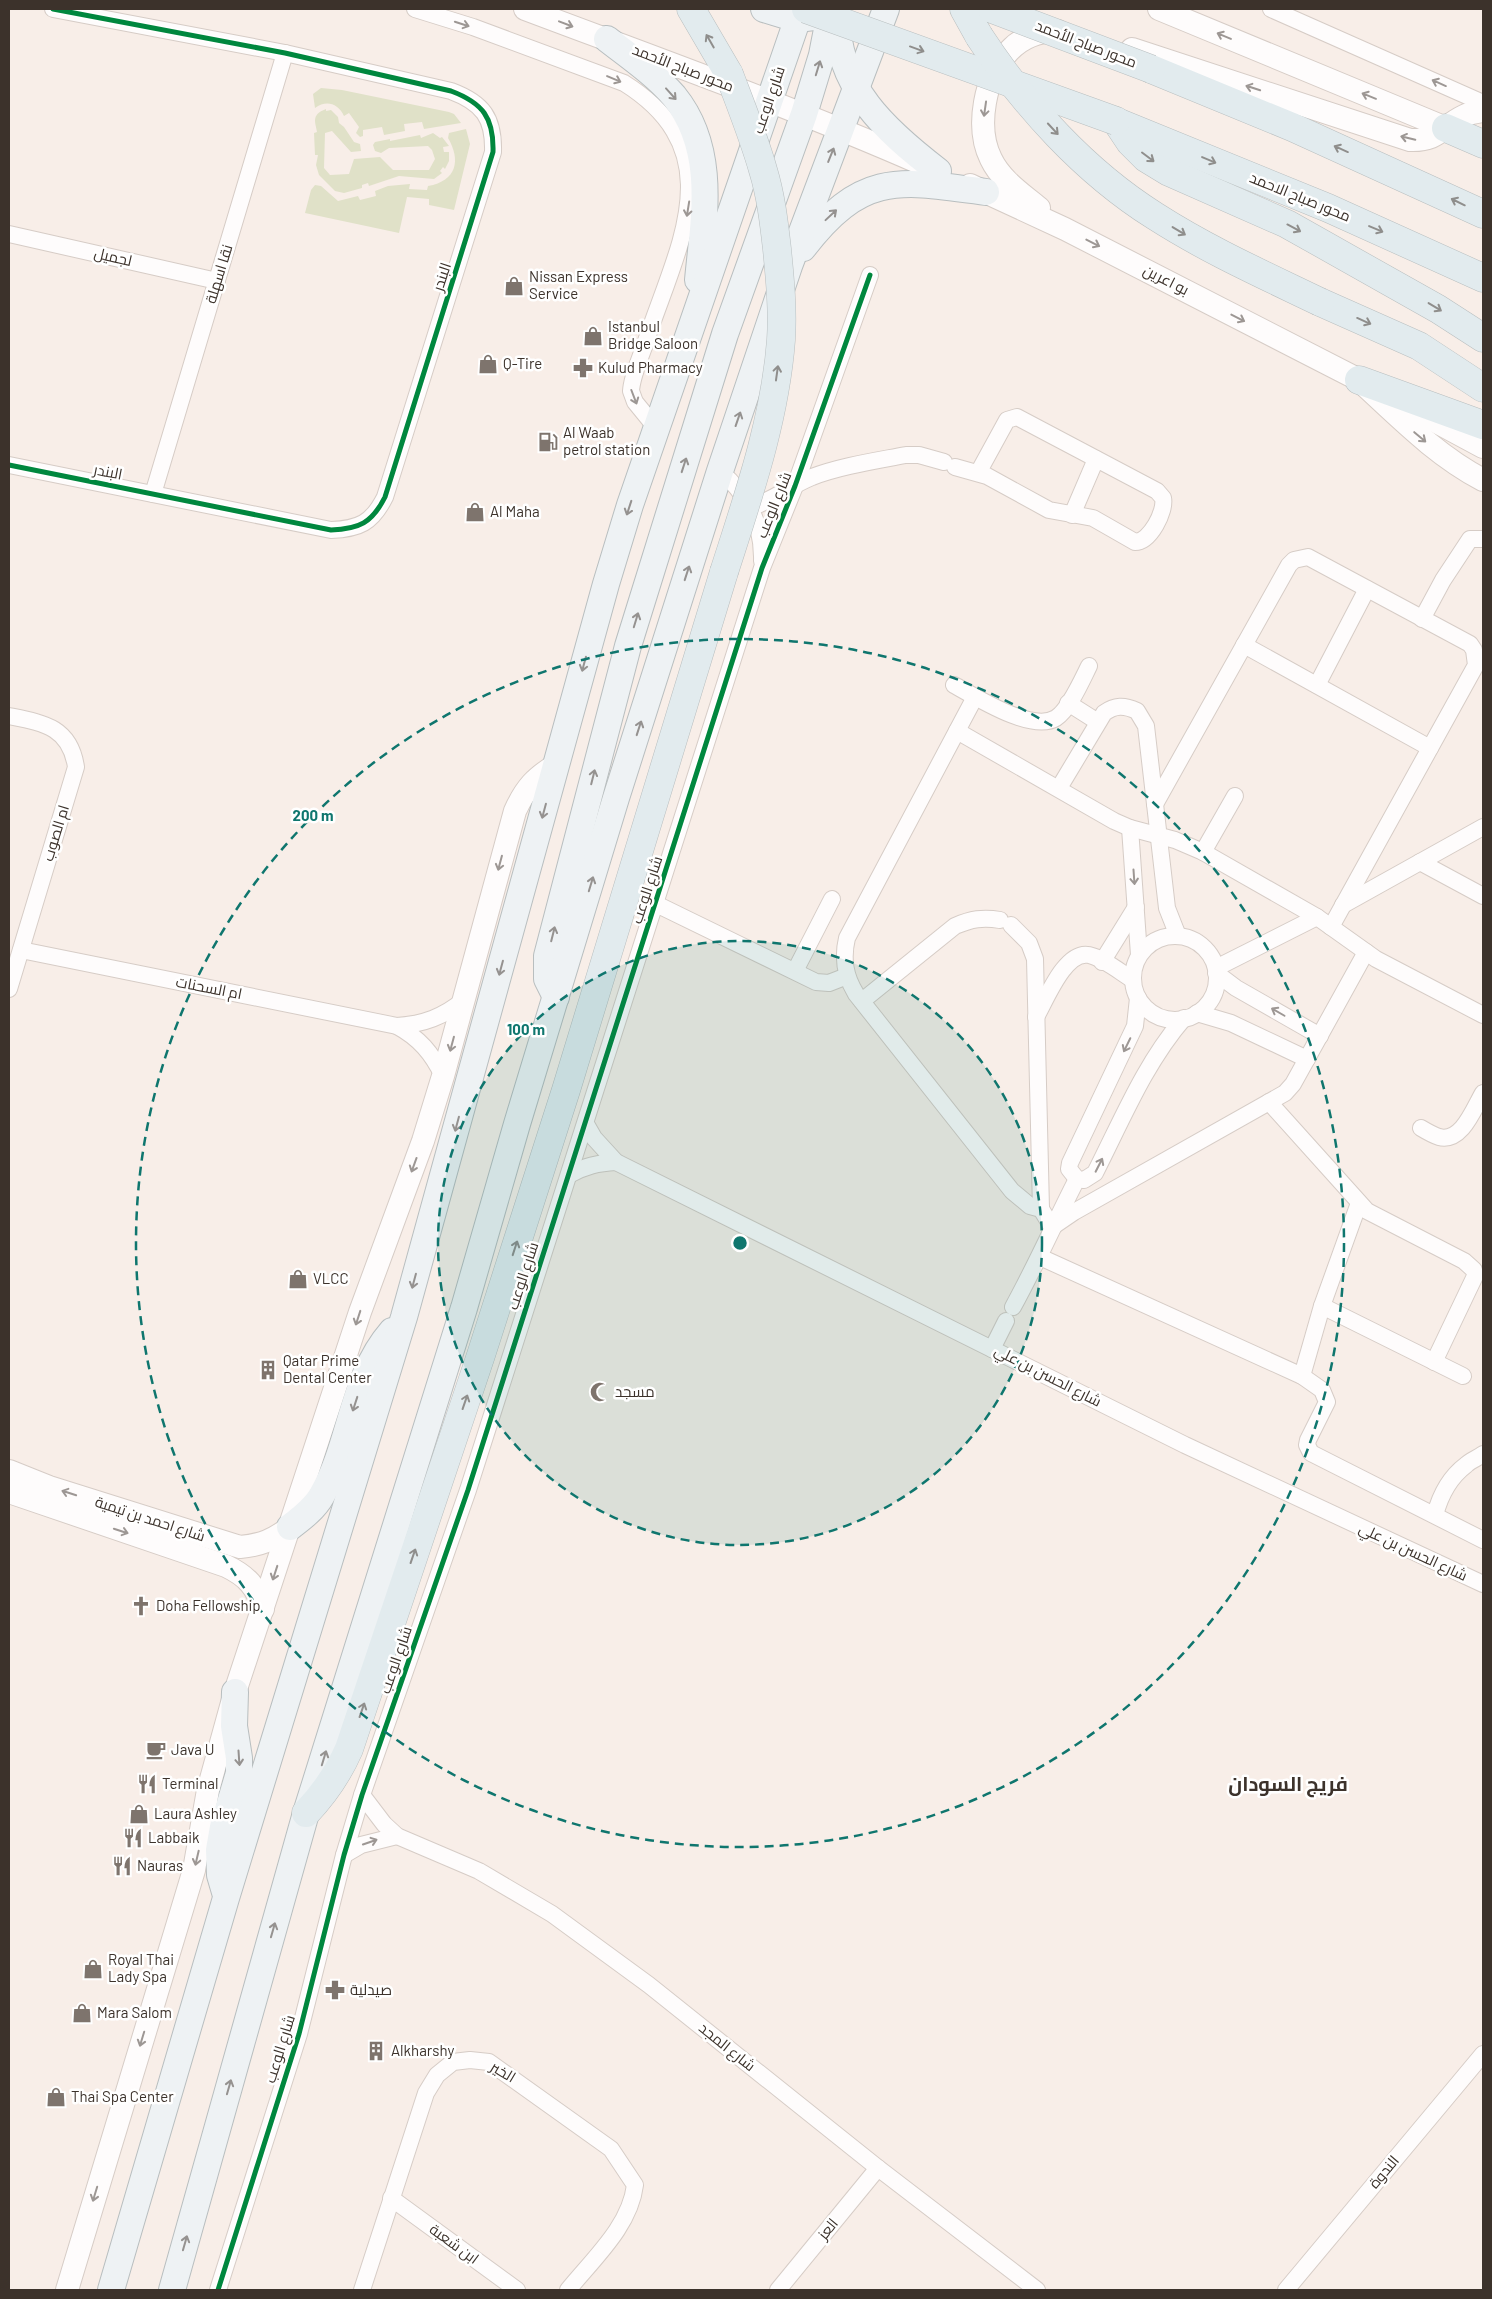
<svg xmlns="http://www.w3.org/2000/svg" width="1492" height="2299" font-family="Barlow,Cairo,sans-serif">
<style>
.green{fill:#e0e1c8}
.lines{fill:none;stroke-linecap:round;stroke-linejoin:round}
.street-casing{stroke:#d6ccc6;stroke-width:18}
.secondary-casing{stroke:#d6ccc6;stroke-width:24}
.primary-casing{stroke:#b8bebf;stroke-width:28}
.highway-casing{stroke:#b8bebf;stroke-width:29}
.street{stroke:#fefcfc;stroke-width:16}
.secondary{stroke:#fefcfc;stroke-width:22}
.primary{stroke:#eef2f4;stroke-width:26}
.highway{stroke:#e2ebee;stroke-width:28}
.highway-bridge-casing{stroke:#b8bebf;stroke-width:29;stroke-linecap:butt}
.highway-bridge{stroke:#e2ebee;stroke-width:28}
.cycleway-casing{stroke:#fff;stroke-width:8}
.cycleway{stroke:#00873e;stroke-width:5}
.oneway{stroke:#9d9794}
.oneway2{stroke:#8f8e8c}
.oneway3{stroke:#959290}
.ring{fill:none;stroke:#0f766e;stroke-width:2.5;stroke-dasharray:9 6}
.labels{text-anchor:middle;stroke-width:5;stroke-linejoin:round;paint-order:stroke}
.street-label{font-size:15px;fill:#3c322b;stroke:#fff}
.poi-label{font-size:15px;fill:#3c322b;stroke:#fff;text-anchor:start}
.district-label{font-size:20px;font-weight:bold;fill:#3c322b;stroke:#fff}
.centre{fill:#0f766e;stroke:#fff;stroke-width:2.5}
.ring-label{font-size:15px;text-anchor:middle;font-weight:bold;fill:#0f766e;stroke:#fff;stroke-width:5;stroke-linejoin:round;paint-order:stroke}
</style>
<rect width="100%" height="100%" fill="#f8eee8"/>
<g class="green">
<path d="M321,88L342,90L449,112L454,114L461,123L424,129L422,122L404,124L405,131L384,135L382,127L363,130V136L360,137L356,133L359,127L349,113L344,116C338,103 326,100 315,108L313,94Z"/>
<path d="M326,109V111L331,110L338,117L339,123L344,127L354,142L360,144L361,151L351,152L332,131L325,133L324,168L330,175L349,174L354,159L380,157L393,170H429L435,159L432,150L428,146L389,148L381,153L375,151L373,145L375,142L390,139V141L420,135L421,138L433,133L440,138L442,137L449,146L443,147L444,152H449V161L445,169L443,167L440,171L442,173L434,179L399,176L369,186L368,183L362,185V188L344,193L335,191L319,175L316,165L318,155H315L314,133L317,132C316,123 310,115 326,109Z"/>
<path d="M466,129L470,144L454,210L429,205V199L407,197L399,233L305,213L311,190L315,185L321,186L338,201L358,196L360,200L376,196L375,191L388,186L410,184L409,189L427,190L428,186C457,181 461,160 448,138L449,133Z"/>
</g>
<g class="lines">
<defs>
<g id="street">
<path d="M415,9L473,27L624,83C734,152 678,245 646,341C641,357 632,375 631,391L635,402L657,429"/>
<polyline points="1271,9 1483,103"/>
<polyline points="9,234 217,281"/>
<path d="M9,465L331,530C359,529 372,523 385,497L493,152C494,118 483,103 451,91L285,53L53,9"/>
<path d="M955,467L987,476L1049,510L1093,518L1135,542C1150,542 1166,511 1163,498L1157,491L1017,417L1007,420L978,473"/>
<path d="M720,471C747,494 763,525 762,561"/>
<polyline points="153,494 285,53"/>
<path d="M750,508C773,500 790,486 812,477C841,466 875,461 906,455H919L944,462"/>
<polyline points="1072,515 1096,459"/>
<polyline points="1422,619 1443,580 1470,539 1483,539"/>
<polyline points="1244,645 1430,748"/>
<path d="M954,685C976,697 1032,733 1056,718C1069,710 1082,680 1089,666"/>
<polyline points="1317,685 1367,589"/>
<path d="M975,697L847,938C842,959 845,976 856,994L1012,1191L1030,1206L1041,1209L1052,1227L1074,1212L1285,1093L1293,1084L1366,952"/>
<polyline points="1068,703 1098,722"/>
<path d="M9,716C44,723 70,727 76,767L9,989"/>
<polyline points="957,731 1114,821 1130,828 1175,840 1203,852 1317,917 1376,959 1483,1015"/>
<path d="M1059,788L1104,713C1115,705 1124,705 1137,711L1146,726L1167,908L1178,936"/>
<polyline points="1155,804 1289,565 1294,560 1308,557 1470,644 1474,650 1476,665 1331,927"/>
<polyline points="1130,828 1139,955"/>
<polyline points="1203,852 1235,796"/>
<polyline points="1420,862 1483,896"/>
<polyline points="656,904 816,982 829,983 847,976"/>
<polyline points="1343,905 1483,827"/>
<polyline points="1011,925 1029,943 1035,959 1041,1209"/>
<circle cx="1175" cy="978" r="42"/>
<path d="M21,950L397,1026C424,1024 443,1017 464,1000"/>
<polyline points="1102,962 1136,907"/>
<polyline points="1216,968 1317,917"/>
<polyline points="795,971 832,899"/>
<polyline points="1216,973 1236,988 1320,1036"/>
<path d="M1138,998L1135,1026L1070,1163L1069,1169L1077,1179L1084,1180L1095,1173C1122,1120 1145,1063 1184,1018"/>
<path d="M862,1001L955,926C971,919 983,917 1000,920"/>
<polyline points="1197,1013 1231,1023 1307,1059"/>
<path d="M1036,1017C1046,1000 1065,950 1089,955C1103,958 1120,972 1133,980"/>
<path d="M397,1026C419,1038 432,1053 443,1076"/>
<polyline points="1269,1102 1367,1211 1464,1261 1474,1270 1475,1276 1434,1362"/>
<polyline points="586,1124 594,1138 616,1162 1185,1445 1483,1584"/>
<path d="M1421,1128C1426,1131 1433,1135 1439,1137C1462,1143 1474,1108 1483,1093"/>
<path d="M569,1175C585,1166 598,1163 616,1162"/>
<polyline points="1040,1257 1302,1376 1322,1390 1327,1402 1308,1440 1307,1445 1311,1453 1483,1540"/>
<polyline points="1322,1306 1463,1376"/>
<path d="M1013,1307C1036,1265 1055,1222 1077,1179"/>
<polyline points="992,1349 1006,1321"/>
<polyline points="1302,1376 1322,1306 1359,1203"/>
<path d="M1435,1515C1440,1496 1450,1477 1466,1465C1471,1460 1478,1458 1483,1454"/>
<polyline points="362,1795 384,1824 397,1836 479,1871 552,1914 649,1985 878,2168 1037,2290"/>
<polyline points="344,1855 361,1845 397,1836"/>
<polyline points="391,2198 517,2290"/>
<polyline points="218,2290 299,2034 344,1855 362,1795 468,1490 762,568 795,486 870,275"/>
<path d="M362,2290L426,2093L437,2075L453,2062L470,2060L489,2062L611,2149L635,2185C630,2226 594,2258 568,2290"/>
<polyline points="778,2290 878,2168"/>
<polyline points="1286,2290 1483,2054"/>
</g>
<g id="secondary">
<path d="M525,9C658,59 792,107 922,164"/>
<polyline points="1159,9 1446,128"/>
<path d="M1132,49L1410,140C1439,141 1441,127 1464,116C1470,113 1477,112 1483,111"/>
<polyline points="970,185 1065,229 1375,388"/>
<path d="M1039,208C1021,193 1001,180 991,159C975,127 985,76 1009,51C1022,37 1040,31 1058,31"/>
<path d="M1363,384C1401,419 1437,456 1483,480"/>
<polyline points="1416,411 1483,447"/>
<path d="M9,1471L49,1487L240,1547C261,1545 274,1540 290,1527"/>
<path d="M9,1492L226,1566C247,1576 257,1587 263,1609"/>
<path d="M67,2290L194,1870L208,1790L235,1692L360,1312L423,1141L443,1076L515,811C526,787 535,778 557,764"/>
</g>
<g id="primary">
<polyline points="764,9 797,19 814,17"/>
<path d="M837,15C836,87 886,131 938,171"/>
<path d="M607,39C630,57 655,74 674,96C717,149 704,217 698,280"/>
<path d="M803,248C862,171 899,180 986,192"/>
<polyline points="556,997 547,979 547,956 628,646 725,334 804,114 822,55 831,9"/>
<path d="M290,1527C302,1518 315,1508 322,1495C352,1443 351,1378 392,1331"/>
<polyline points="225,1892 220,1875 219,1850 223,1827 239,1773 239,1758 234,1726 235,1692"/>
<polyline points="111,2290 226,1898 404,1317 606,584 630,505 801,9"/>
<polyline points="172,2290 306,1813 464,1308 517,1124 616,798 720,471 789,266 886,9"/>
</g>
<g id="highway">
<polyline points="691,9 729,74"/>
<polyline points="964,9 979,36"/>
<polyline points="1151,69 1292,127 1483,214"/>
<polyline points="1116,121 1130,142 1146,158 1169,172 1287,224 1438,309 1483,338"/>
<polyline points="1117,122 1328,208 1483,278"/>
<polyline points="1446,128 1483,144"/>
<polyline points="1320,302 1419,346 1483,388"/>
<polyline points="1359,380 1483,425"/>
<path d="M306,1813C325,1793 338,1774 349,1749L481,1355L566,1090L724,572"/>
</g>
</defs>
<use href="#street" class="street-casing"/>
<use href="#secondary" class="secondary-casing"/>
<use href="#primary" class="primary-casing"/>
<use href="#highway" class="highway-casing"/>
<use href="#street" class="street"/>
<use href="#secondary" class="secondary"/>
<use href="#primary" class="primary"/>
<use href="#highway" class="highway"/>
<defs>
<g id="highway-bridge">
<polyline points="806,9 1116,121"/>
<polyline points="992,9 1151,69"/>
<path d="M979,36C1024,105 1085,172 1155,216C1208,250 1264,275 1320,302"/>
<path d="M724,572C748,497 775,420 781,340C783,310 780,279 777,249C774,223 771,196 763,170C754,138 741,106 729,74"/>
</g>
</defs>
<use href="#highway-bridge" class="highway-bridge-casing"/>
<use href="#highway-bridge" class="highway-bridge"/>
<defs>
<g id="cycleway">
<path d="M9,465L331,530C359,529 372,523 385,497L493,152C494,118 483,103 451,91L285,53L53,9"/>
<polyline points="218,2290 299,2034 344,1855 362,1795 468,1490 762,568 795,486 870,275"/>
</g>
</defs>
<use href="#cycleway" class="cycleway-casing"/>
<use href="#cycleway" class="cycleway"/>
</g>
<defs><path id="oneway-shaft" d="M-6 0H5M1.5-3L5.5 0L1.5 3" fill="none" stroke-width="1.6" stroke-linecap="round" stroke-linejoin="round" transform="scale(1.25)"/></defs>
<g class="oneway">
<use href="#oneway-shaft" transform="translate(462 24) rotate(18)"/>
<use href="#oneway-shaft" transform="translate(566 24) rotate(21)"/>
<use href="#oneway-shaft" transform="translate(1224 36) rotate(-157)"/>
<use href="#oneway-shaft" transform="translate(614 79) rotate(23)"/>
<use href="#oneway-shaft" transform="translate(1439 83) rotate(-156)"/>
<use href="#oneway-shaft" transform="translate(1253 88) rotate(-162)"/>
<use href="#oneway-shaft" transform="translate(1369 96) rotate(-158)"/>
<use href="#oneway-shaft" transform="translate(985 109) rotate(98)"/>
<use href="#oneway-shaft" transform="translate(1408 138) rotate(-167)"/>
<use href="#oneway-shaft" transform="translate(688 209) rotate(99)"/>
<use href="#oneway-shaft" transform="translate(1093 243) rotate(27)"/>
<use href="#oneway-shaft" transform="translate(1238 318) rotate(27)"/>
<use href="#oneway-shaft" transform="translate(634 397) rotate(69)"/>
<use href="#oneway-shaft" transform="translate(1420 437) rotate(40)"/>
<use href="#oneway-shaft" transform="translate(500 863) rotate(105)"/>
<use href="#oneway-shaft" transform="translate(1134 877) rotate(86)"/>
<use href="#oneway-shaft" transform="translate(1278 1012) rotate(-150)"/>
<use href="#oneway-shaft" transform="translate(452 1044) rotate(105)"/>
<use href="#oneway-shaft" transform="translate(1127 1045) rotate(116)"/>
<use href="#oneway-shaft" transform="translate(414 1165) rotate(110)"/>
<use href="#oneway-shaft" transform="translate(1099 1165) rotate(-63)"/>
<use href="#oneway-shaft" transform="translate(358 1318) rotate(108)"/>
<use href="#oneway-shaft" transform="translate(69 1493) rotate(-162)"/>
<use href="#oneway-shaft" transform="translate(121 1531) rotate(18)"/>
<use href="#oneway-shaft" transform="translate(275 1573) rotate(108)"/>
<use href="#oneway-shaft" transform="translate(370 1842) rotate(-19)"/>
<use href="#oneway-shaft" transform="translate(197 1858) rotate(103)"/>
<use href="#oneway-shaft" transform="translate(142 2039) rotate(107)"/>
<use href="#oneway-shaft" transform="translate(95 2194) rotate(107)"/>
</g>
<g class="oneway2">
<use href="#oneway-shaft" transform="translate(710 41) rotate(-120)"/>
<use href="#oneway-shaft" transform="translate(917 49) rotate(20)"/>
<use href="#oneway-shaft" transform="translate(1053 129) rotate(47)"/>
<use href="#oneway-shaft" transform="translate(1341 149) rotate(-156)"/>
<use href="#oneway-shaft" transform="translate(1148 157) rotate(37)"/>
<use href="#oneway-shaft" transform="translate(1209 160) rotate(23)"/>
<use href="#oneway-shaft" transform="translate(1458 202) rotate(-154)"/>
<use href="#oneway-shaft" transform="translate(1294 228) rotate(28)"/>
<use href="#oneway-shaft" transform="translate(1376 229) rotate(23)"/>
<use href="#oneway-shaft" transform="translate(1179 231) rotate(31)"/>
<use href="#oneway-shaft" transform="translate(1435 307) rotate(31)"/>
<use href="#oneway-shaft" transform="translate(1364 321) rotate(24)"/>
<use href="#oneway-shaft" transform="translate(777 373) rotate(-82)"/>
<use href="#oneway-shaft" transform="translate(515 1248) rotate(-72)"/>
<use href="#oneway-shaft" transform="translate(465 1402) rotate(-71)"/>
<use href="#oneway-shaft" transform="translate(413 1556) rotate(-71)"/>
<use href="#oneway-shaft" transform="translate(362 1710) rotate(-71)"/>
</g>
<g class="oneway3">
<use href="#oneway-shaft" transform="translate(818 68) rotate(-73)"/>
<use href="#oneway-shaft" transform="translate(671 94) rotate(48)"/>
<use href="#oneway-shaft" transform="translate(831 155) rotate(-68)"/>
<use href="#oneway-shaft" transform="translate(831 215) rotate(-43)"/>
<use href="#oneway-shaft" transform="translate(738 419) rotate(-71)"/>
<use href="#oneway-shaft" transform="translate(684 465) rotate(-72)"/>
<use href="#oneway-shaft" transform="translate(629 508) rotate(108)"/>
<use href="#oneway-shaft" transform="translate(687 573) rotate(-72)"/>
<use href="#oneway-shaft" transform="translate(636 620) rotate(-73)"/>
<use href="#oneway-shaft" transform="translate(584 664) rotate(105)"/>
<use href="#oneway-shaft" transform="translate(639 728) rotate(-72)"/>
<use href="#oneway-shaft" transform="translate(593 777) rotate(-76)"/>
<use href="#oneway-shaft" transform="translate(544 811) rotate(105)"/>
<use href="#oneway-shaft" transform="translate(591 884) rotate(-73)"/>
<use href="#oneway-shaft" transform="translate(553 934) rotate(-76)"/>
<use href="#oneway-shaft" transform="translate(501 968) rotate(105)"/>
<use href="#oneway-shaft" transform="translate(457 1124) rotate(105)"/>
<use href="#oneway-shaft" transform="translate(414 1281) rotate(105)"/>
<use href="#oneway-shaft" transform="translate(355 1404) rotate(108)"/>
<use href="#oneway-shaft" transform="translate(239 1758) rotate(86)"/>
<use href="#oneway-shaft" transform="translate(324 1758) rotate(-73)"/>
<use href="#oneway-shaft" transform="translate(273 1930) rotate(-74)"/>
<use href="#oneway-shaft" transform="translate(229 2087) rotate(-74)"/>
<use href="#oneway-shaft" transform="translate(185 2243) rotate(-74)"/>
</g>
<circle cx="740" cy="1243" r="302" fill="#0f766e" fill-opacity=".12"/>
<g class="ring">
<circle cx="740" cy="1243" r="302"/>
<circle cx="740" cy="1243" r="604"/>
</g>
<defs>
<symbol id="shop-bare" viewBox="-9 -9 18 18"><path d="M-5-2.5h2.3a2.7 3.5 0 0 1 5.4 0H5L5.5 6h-11ZM-1.5-2.5h3a1.5 2.3 0 0 0-3 0Z" fill="#7e746d" stroke="#fff" stroke-width="2.5" paint-order="stroke"/></symbol>
<symbol id="pharmacy-bare" viewBox="-9 -9 18 18"><path d="M-2-6h4v4h4v4h-4v4h-4v-4h-4v-4h4Z" fill="#7e746d" stroke="#fff" stroke-width="2.5" paint-order="stroke"/></symbol>
<symbol id="fuel-bare" viewBox="-9 -9 18 18"><path d="M-5.5-6h7V0h2V4h1.3V-2.5L3-4.5l.8-.8L6-3V5H2.5V1h-1V6h-7ZM-4.2-4.7v3.2H.2V-4.7Z" fill="#7e746d" stroke="#fff" stroke-width="2.5" paint-order="stroke"/></symbol>
<symbol id="building-bare" viewBox="-9 -9 18 18"><path d="M-4-6H4V6H1V3H-1V6H-4ZM-2.5-4.3h1.7v1.8h-1.7ZM.8-4.3h1.7v1.8H.8ZM-2.5-1h1.7V.8h-1.7ZM.8-1h1.7V.8H.8Z" fill="#7e746d" stroke="#fff" stroke-width="2.5" paint-order="stroke"/></symbol>
<symbol id="mosque-bare" viewBox="-9 -9 18 18"><path d="M3.5-4.9A6 6 0 1 0 3.5 4.9A5 5 0 1 1 3.5-4.9Z" fill="#7e746d" stroke="#fff" stroke-width="2.5" paint-order="stroke"/></symbol>
<symbol id="church-bare" viewBox="-9 -9 18 18"><path d="M-1.2-6h2.4v3.5h3.3v2.4h-3.3V6h-2.4V-.1h-3.3v-2.4h3.3Z" fill="#7e746d" stroke="#fff" stroke-width="2.5" paint-order="stroke"/></symbol>
<symbol id="cafe-bare" viewBox="-9 -9 18 18"><path d="M-5.5-4.5H6V0H3Q3 3.5 0 3.5H-2.5Q-5.5 3.5-5.5 0ZM3-3.2v2h1.7v-2ZM-6 4.5H4V6H-6Z" fill="#7e746d" stroke="#fff" stroke-width="2.5" paint-order="stroke"/></symbol>
<symbol id="restaurant-bare" viewBox="-9 -9 18 18"><path d="M-5-6h1v4h1v-4h1v4h1v-4h1v5L-1.5 .5V6h-2V.5L-5-1ZM5-6V6H3V1.5H1.5Q1.5-4 5-6Z" fill="#7e746d" stroke="#fff" stroke-width="2.5" paint-order="stroke"/></symbol>
</defs>
<g fill-rule="evenodd">
<use href="#shop-bare" x="500" y="272" width="28" height="28"/>
<use href="#shop-bare" x="579" y="322" width="28" height="28"/>
<use href="#shop-bare" x="474" y="350" width="28" height="28"/>
<use href="#pharmacy-bare" x="569" y="354" width="28" height="28"/>
<use href="#fuel-bare" x="534" y="428" width="28" height="28"/>
<use href="#shop-bare" x="461" y="498" width="28" height="28"/>
<use href="#shop-bare" x="284" y="1265" width="28" height="28"/>
<use href="#building-bare" x="254" y="1356" width="28" height="28"/>
<use href="#mosque-bare" x="586" y="1378" width="28" height="28"/>
<use href="#church-bare" x="127" y="1592" width="28" height="28"/>
<use href="#cafe-bare" x="142" y="1736" width="28" height="28"/>
<use href="#restaurant-bare" x="133" y="1770" width="28" height="28"/>
<use href="#shop-bare" x="125" y="1800" width="28" height="28"/>
<use href="#restaurant-bare" x="119" y="1824" width="28" height="28"/>
<use href="#restaurant-bare" x="108" y="1852" width="28" height="28"/>
<use href="#shop-bare" x="79" y="1955" width="28" height="28"/>
<use href="#pharmacy-bare" x="321" y="1976" width="28" height="28"/>
<use href="#shop-bare" x="68" y="1999" width="28" height="28"/>
<use href="#building-bare" x="362" y="2037" width="28" height="28"/>
<use href="#shop-bare" x="42" y="2083" width="28" height="28"/>
</g>
<g class="labels">
<g class="street-label">
<text transform="translate(1086 44) rotate(21)" y="5">محور صباح الأحمد</text>
<text transform="translate(683 68) rotate(21)" y="5">محور صباح الأحمد</text>
<text transform="translate(769 100) rotate(-71)" y="5">شارع الوعب</text>
<text transform="translate(1300 197) rotate(22)" y="5">محور صباح الاحمد</text>
<text transform="translate(113 257) rotate(13)" y="5">لجميل</text>
<text transform="translate(219 274) rotate(-73)" y="5">نقا اسهلة</text>
<text transform="translate(442 277) rotate(-72)" y="5">البندر</text>
<text transform="translate(1166 280) rotate(27)" y="5">بو اعرين</text>
<text transform="translate(108 472) rotate(11)" y="5">البندر</text>
<text transform="translate(774 505) rotate(-68)" y="5">شارع الوعب</text>
<text transform="translate(56 833) rotate(-73)" y="5">ام الصوب</text>
<text transform="translate(647 890) rotate(-72)" y="5">شارع الوعب</text>
<text transform="translate(209 988) rotate(11)" y="5">ام السحنات</text>
<text transform="translate(523 1276) rotate(-72)" y="5">شارع الوعب</text>
<text transform="translate(1048 1376) rotate(27)" y="5">شارع الحسن بن علي</text>
<text transform="translate(150 1519) rotate(18)" y="5">شارع احمد بن تيمية</text>
<text transform="translate(1413 1552) rotate(25)" y="5">شارع الحسن بن علي</text>
<text transform="translate(396 1660) rotate(-71)" y="5">شارع الوعب</text>
<text transform="translate(727 2047) rotate(39)" y="5">شارع المجد</text>
<text transform="translate(280 2049) rotate(-73)" y="5">شارع الوعب</text>
<text transform="translate(503 2072) rotate(31)" y="5">الخير</text>
<text transform="translate(1384 2172) rotate(-50)" y="5">الندوة</text>
<text transform="translate(828 2229) rotate(-51)" y="5">العز</text>
<text transform="translate(454 2244) rotate(36)" y="5">ابن شعبة</text>
</g>
<g class="poi-label">
<text x="529" y="282">Nissan Express<tspan x="529" dy="17">Service</tspan></text>
<text x="608" y="332">Istanbul<tspan x="608" dy="17">Bridge Saloon</tspan></text>
<text x="503" y="369">Q-Tire</text>
<text x="598" y="373">Kulud Pharmacy</text>
<text x="563" y="438">Al Waab<tspan x="563" dy="17">petrol station</tspan></text>
<text x="490" y="517">Al Maha</text>
<text x="313" y="1284">VLCC</text>
<text x="283" y="1366">Qatar Prime<tspan x="283" dy="17">Dental Center</tspan></text>
<text x="615" y="1397">مسجد</text>
<text x="156" y="1611">Doha Fellowship</text>
<text x="171" y="1755">Java U</text>
<text x="162" y="1789">Terminal</text>
<text x="154" y="1819">Laura Ashley</text>
<text x="148" y="1843">Labbaik</text>
<text x="137" y="1871">Nauras</text>
<text x="108" y="1965">Royal Thai<tspan x="108" dy="17">Lady Spa</tspan></text>
<text x="350" y="1995">صيدلية</text>
<text x="97" y="2018">Mara Salom</text>
<text x="391" y="2056">Alkharshy</text>
<text x="71" y="2102">Thai Spa Center</text>
</g>
<g class="district-label">
<text x="1288" y="1791">فريج السودان</text>
</g>
</g>
<circle cx="740" cy="1243" r="8" class="centre"/>
<g class="ring-label">
<text x="313" y="821">200 m</text>
<text x="526" y="1035">100 m</text>
</g>
<rect width="1492" height="2299" fill="none" stroke="#3c322b" stroke-width="20"/>
</svg>
